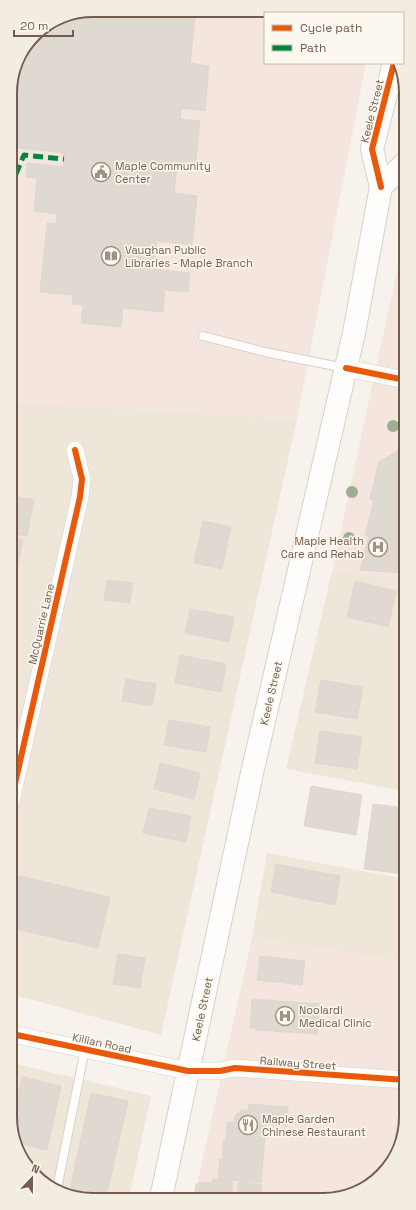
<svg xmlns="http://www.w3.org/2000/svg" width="416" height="1210" font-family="'Space Grotesk',sans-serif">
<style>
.residential{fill:#efe6da}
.commercial{fill:#f4e6de}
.building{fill:#e0d9d2;stroke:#dfd7cf}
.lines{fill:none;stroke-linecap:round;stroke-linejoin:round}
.lane-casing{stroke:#d6d0ca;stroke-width:10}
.street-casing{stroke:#d6d0ca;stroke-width:18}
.secondary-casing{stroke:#d6d0ca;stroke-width:24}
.lane{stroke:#fefdfc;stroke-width:8}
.street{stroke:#fefdfc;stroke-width:17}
.secondary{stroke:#fefdfc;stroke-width:22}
.quiet{stroke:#00873e;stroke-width:5;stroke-dasharray:10 5;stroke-linecap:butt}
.cycleway-casing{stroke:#fdf8ef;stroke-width:8}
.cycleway{stroke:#e8590c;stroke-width:6}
.tree{fill:#9daf91}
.labels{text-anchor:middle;stroke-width:3;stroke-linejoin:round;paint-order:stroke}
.street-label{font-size:11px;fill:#735c4e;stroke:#fdf8ef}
.poi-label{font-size:11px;fill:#735c4e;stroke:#fdf8ef;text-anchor:start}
.rim{fill:none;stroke:#735c4e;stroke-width:2}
</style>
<rect width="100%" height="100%" fill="#f7f3ec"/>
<g class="residential">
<polygon points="11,402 297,419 161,1035 11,994"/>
<polygon points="332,571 405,579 405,791 286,769"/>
<polygon points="267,853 405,879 406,962 252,938"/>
<polygon points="16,1064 151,1096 129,1198 77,1198 34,1175 12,1133 12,1083"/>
</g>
<g class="commercial">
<polygon points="93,10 339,12 342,13 265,13 265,63 366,63 297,419 11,402 10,88 19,57 38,31 62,16"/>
<polygon points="405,234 405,579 332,571"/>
<polygon points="252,938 406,962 406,1122 385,1171 339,1198 194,1198"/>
</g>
<g class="building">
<polygon points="93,10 196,11 190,63 209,66 205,111 181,108 180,119 200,121 195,168 177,166 174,193 197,196 192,245 157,241 154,269 190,273 188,292 165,290 163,312 123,308 121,327 81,323 83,305 72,304 73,295 40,292 47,223 56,224 57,214 34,211 37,178 26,177 27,163 63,167 64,153 10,147 10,88 19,57 30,42 36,45 38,31 62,16"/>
<polygon points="11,414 15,415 11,440"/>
<polygon points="405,446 405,573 360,570 369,536 365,535 374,500 370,499 379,462"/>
<polygon points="11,455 17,456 11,492"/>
<polygon points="11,496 34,500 27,536 11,533"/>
<polygon points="203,521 231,527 222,569 194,563"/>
<polygon points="11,538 23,540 16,574 11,573"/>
<polygon points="11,577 15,578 11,599"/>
<polygon points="107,580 133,583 130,603 104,600"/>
<polygon points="355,581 396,591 388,627 347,617"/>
<polygon points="190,609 234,617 229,642 185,633"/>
<polygon points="180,655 226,664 221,692 175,683"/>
<polygon points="126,679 156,684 152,706 122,701"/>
<polygon points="321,680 363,687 357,719 315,712"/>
<polygon points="169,720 210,727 206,752 164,745"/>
<polygon points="320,731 362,737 357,769 315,763"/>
<polygon points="160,763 200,773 194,799 154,789"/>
<polygon points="311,786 362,795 356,835 304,826"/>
<polygon points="373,804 405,808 405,854 403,874 364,869"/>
<polygon points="149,808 191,816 186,842 143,833"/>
<polygon points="276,864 340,876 335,905 271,892"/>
<polygon points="19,876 110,897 98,948 11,928 11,911"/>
<polygon points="118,954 145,958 140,988 113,984"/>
<polygon points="260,956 305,961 302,985 257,980"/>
<polygon points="252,999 320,1004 317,1034 256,1030 256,1028 250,1028"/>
<polygon points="22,1077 61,1086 47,1150 17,1143 12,1133 12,1127"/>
<polygon points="91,1093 128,1101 106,1198 77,1198 69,1194"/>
<polygon points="249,1104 288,1107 287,1126 266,1124 261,1183 218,1179 220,1159 223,1159 223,1140 226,1141 227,1122 235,1122 235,1116 241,1110 248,1110"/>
<polygon points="28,1164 42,1167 39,1178 34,1175"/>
<polygon points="213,1179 233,1182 232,1192 237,1193 238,1182 262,1185 260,1198 194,1198 196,1184 199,1184 200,1182 212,1183"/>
</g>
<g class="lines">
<defs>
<g id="lane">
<polyline points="203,336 265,352 345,368"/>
<polyline points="400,1136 406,1108"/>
<polyline points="57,1188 85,1049"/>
</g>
<g id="street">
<polyline points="346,368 405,380"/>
<polyline points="11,801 80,497 82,479 75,450"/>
<polyline points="12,1034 188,1071 220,1071 235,1068 406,1080"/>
</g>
<g id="secondary">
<polyline points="381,187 404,164"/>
<polyline points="161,1198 252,773 354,333 381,187 372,149 394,63"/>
</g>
</defs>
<use href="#lane" class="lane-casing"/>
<use href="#street" class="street-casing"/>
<use href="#secondary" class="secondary-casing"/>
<use href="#lane" class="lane"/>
<use href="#street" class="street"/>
<use href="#secondary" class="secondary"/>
<polyline class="quiet" points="10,188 24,155 64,159"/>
<defs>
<g id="cycleway">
<polyline points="381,187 372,149 394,63"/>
<polyline points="346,368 405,380"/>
<polyline points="11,801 80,497 82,479 75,450"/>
<polyline points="12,1034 188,1071 220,1071 235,1068 406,1080"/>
</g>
</defs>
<use href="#cycleway" class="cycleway-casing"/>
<use href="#cycleway" class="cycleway"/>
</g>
<g class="tree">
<circle cx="393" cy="426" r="6"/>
<circle cx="352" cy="492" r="6"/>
<circle cx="349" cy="538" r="6"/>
</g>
<defs>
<symbol id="civic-ring" viewBox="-11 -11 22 22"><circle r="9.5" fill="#fdf8ef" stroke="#a19185" stroke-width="1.5"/><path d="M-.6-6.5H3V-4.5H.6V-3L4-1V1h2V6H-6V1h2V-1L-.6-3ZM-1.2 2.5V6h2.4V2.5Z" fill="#a19185"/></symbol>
<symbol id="library-ring" viewBox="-11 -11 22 22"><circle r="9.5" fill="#fdf8ef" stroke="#a19185" stroke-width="1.5"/><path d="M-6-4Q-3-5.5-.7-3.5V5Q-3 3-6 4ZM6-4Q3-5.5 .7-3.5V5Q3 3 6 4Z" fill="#a19185"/></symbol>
<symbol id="hospital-ring" viewBox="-11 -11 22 22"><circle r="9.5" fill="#fdf8ef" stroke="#a19185" stroke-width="1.5"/><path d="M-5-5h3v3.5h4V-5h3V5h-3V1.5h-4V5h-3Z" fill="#a19185"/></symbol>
<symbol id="restaurant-ring" viewBox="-11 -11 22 22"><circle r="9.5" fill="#fdf8ef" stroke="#a19185" stroke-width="1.5"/><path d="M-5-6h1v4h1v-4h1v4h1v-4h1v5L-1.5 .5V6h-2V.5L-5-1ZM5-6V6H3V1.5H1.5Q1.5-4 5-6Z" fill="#a19185"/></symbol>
</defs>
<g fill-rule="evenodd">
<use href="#civic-ring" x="90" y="161" width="22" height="22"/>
<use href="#library-ring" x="100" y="245" width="22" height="22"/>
<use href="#hospital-ring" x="367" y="536" width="22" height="22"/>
<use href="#hospital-ring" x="274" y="1005" width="22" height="22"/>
<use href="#restaurant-ring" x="237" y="1114" width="22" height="22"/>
</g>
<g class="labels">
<g class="street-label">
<text transform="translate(372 111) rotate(-76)" y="4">Keele Street</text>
<text transform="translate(41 624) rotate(-77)" y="4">McQuarrie Lane</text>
<text transform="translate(271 693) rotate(-77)" y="4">Keele Street</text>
<text transform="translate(202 1009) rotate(-78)" y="4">Keele Street</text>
<text transform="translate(102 1043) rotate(12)" y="4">Killian Road</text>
<text transform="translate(298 1063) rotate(4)" y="4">Railway Street</text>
</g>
<g class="poi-label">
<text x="115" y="170">Maple Community<tspan x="115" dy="13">Center</tspan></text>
<text x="125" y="254">Vaughan Public<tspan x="125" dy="13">Libraries - Maple Branch</tspan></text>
<text x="364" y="545" text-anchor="end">Maple Health<tspan x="364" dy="13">Care and Rehab</tspan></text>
<text x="299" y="1014">Noolardi<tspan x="299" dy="13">Medical Clinic</tspan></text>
<text x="262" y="1123">Maple Garden<tspan x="262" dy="13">Chinese Restaurant</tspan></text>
</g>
</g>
<path d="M0 0H416V1210H0ZM93 17H323A76 76 0 0 1 399 93V1117A76 76 0 0 1 323 1193H93A76 76 0 0 1 17 1117V93A76 76 0 0 1 93 17Z" fill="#f2ece2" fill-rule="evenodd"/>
<path class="rim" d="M93 17H323A76 76 0 0 1 399 93V1117A76 76 0 0 1 323 1193H93A76 76 0 0 1 17 1117V93A76 76 0 0 1 93 17Z"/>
<rect x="264" y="12" width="140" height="52" fill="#fdf8ef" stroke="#c6baaf"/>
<rect x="272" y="25" width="20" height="6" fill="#e8590c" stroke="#c6baaf"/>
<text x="300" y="32" font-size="12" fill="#735c4e">Cycle path</text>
<rect x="272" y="45" width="20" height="6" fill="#00873e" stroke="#c6baaf"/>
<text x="300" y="52" font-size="12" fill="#735c4e">Path</text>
<g transform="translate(32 1178) rotate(22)" stroke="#fdf8ef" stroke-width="3" paint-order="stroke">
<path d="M0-3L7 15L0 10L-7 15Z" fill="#735c4e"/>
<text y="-6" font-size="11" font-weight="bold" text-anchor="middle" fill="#735c4e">N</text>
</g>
<path d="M14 30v6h59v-6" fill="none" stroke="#735c4e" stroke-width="2"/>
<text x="20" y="30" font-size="12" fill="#735c4e" stroke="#fdf8ef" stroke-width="3" paint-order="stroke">20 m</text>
</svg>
